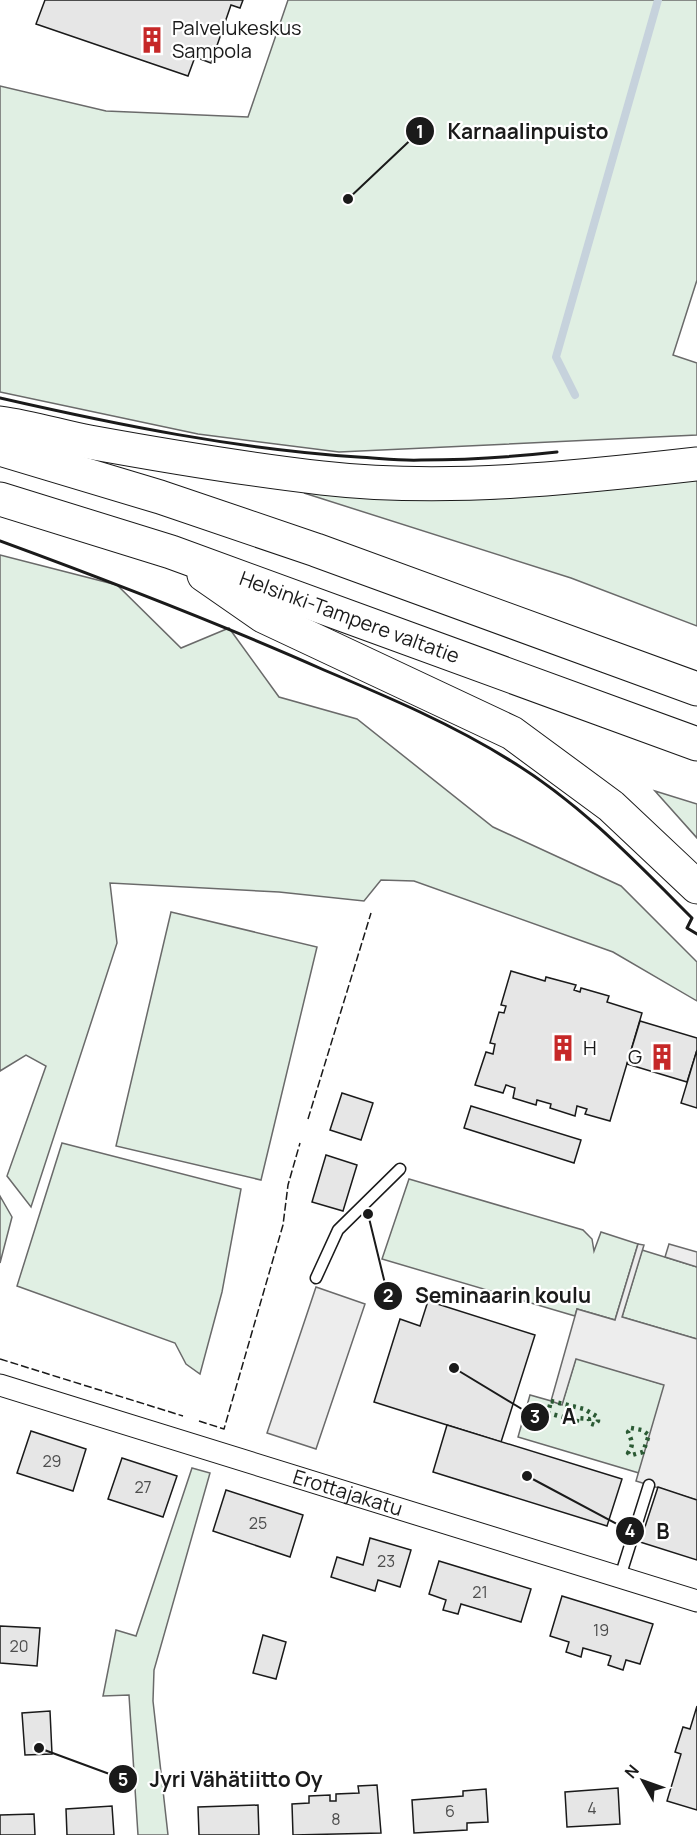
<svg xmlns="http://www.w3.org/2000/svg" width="697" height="1835" font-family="Manrope,sans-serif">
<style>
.green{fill:#e0efe3;stroke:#6a6a6a;stroke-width:1.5}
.parking{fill:#ededed;stroke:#6a6a6a;stroke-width:1.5}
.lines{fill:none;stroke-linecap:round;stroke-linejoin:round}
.stream{stroke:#c6d2dc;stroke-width:8}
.building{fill:#e6e6e6;stroke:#1a1a1a;stroke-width:1.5}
.service-casing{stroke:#1a1a1a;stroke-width:13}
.minor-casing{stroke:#1a1a1a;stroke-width:23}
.motorway-casing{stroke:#1a1a1a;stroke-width:35}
.service{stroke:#fff;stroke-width:10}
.minor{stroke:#fff;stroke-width:21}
.motorway{stroke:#fff;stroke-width:33}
.hedge{stroke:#2b5a34;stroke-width:4.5;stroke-dasharray:3 4.5;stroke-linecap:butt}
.fence{stroke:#1a1a1a;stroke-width:1.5;stroke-dasharray:8 3;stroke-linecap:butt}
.wall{stroke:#1a1a1a;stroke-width:3}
.labels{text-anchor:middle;stroke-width:4.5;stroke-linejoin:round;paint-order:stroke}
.number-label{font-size:16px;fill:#4d4d4d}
.poi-label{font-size:20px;fill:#1a1a1a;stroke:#fff;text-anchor:start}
.street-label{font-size:20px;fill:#1a1a1a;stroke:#fff}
.leader{fill:none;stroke:#1a1a1a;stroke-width:2}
.callout-dot{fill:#1a1a1a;stroke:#fff;stroke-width:2}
.mark-label{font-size:18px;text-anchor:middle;font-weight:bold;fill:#fff}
.callout-label{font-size:21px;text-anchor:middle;font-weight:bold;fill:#1a1a1a;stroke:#fff;stroke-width:4.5;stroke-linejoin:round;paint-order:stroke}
</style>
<rect width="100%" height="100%" fill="#fff"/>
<g class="green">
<polygon points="288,0 697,0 697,280 673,355 697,363 697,435 339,452 198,434 0,392 0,86 106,111 248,117"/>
<polygon points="697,478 697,626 571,578 304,493 491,499 617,485"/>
<polygon points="0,555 117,585 181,648 229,628 279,697 357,719 493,827 621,886 697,962 697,1001 613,952 414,881 381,880 364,901 279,892 110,883 117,943 31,1207 7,1176 46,1066 26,1055 0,1071"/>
<polygon points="655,791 697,804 697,838"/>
<polygon points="171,912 317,947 261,1180 116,1146"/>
<polygon points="62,1143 241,1189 222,1292 200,1374 186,1364 175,1343 17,1286"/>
<polygon points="409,1179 583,1230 592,1239 594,1251 601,1232 638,1244 615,1320 577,1309 575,1316 382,1259"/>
<polygon points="0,1196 12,1217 0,1263"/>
<polygon points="642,1250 697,1267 697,1339 622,1317"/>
<polygon points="576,1358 665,1385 639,1473 518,1437 530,1395 562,1404"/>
<polygon points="192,1468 210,1473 154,1670 153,1701 168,1835 138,1835 129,1695 103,1696 116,1630 136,1636"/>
</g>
<g class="parking">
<polygon points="638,1244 644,1245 622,1317 697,1339 697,1500 636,1481 664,1385 576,1359 562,1405 551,1401 577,1309 615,1320"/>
<polygon points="669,1244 697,1252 697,1267 665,1257"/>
<polygon points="316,1287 365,1304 316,1449 267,1433"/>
</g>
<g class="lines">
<polyline class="stream" points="575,395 556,357 658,0"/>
</g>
<g class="building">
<polygon points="45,0 243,0 240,8 231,5 211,63 195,57 188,76 36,24"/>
<polygon points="511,971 545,981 546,977 576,985 574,990 580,992 581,988 609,996 607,1002 642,1013 610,1121 585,1114 587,1109 577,1106 575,1116 550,1108 551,1104 537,1100 536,1105 513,1098 515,1088 506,1085 503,1093 475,1085 486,1052 493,1054 495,1044 490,1043 499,1012 504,1013 506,1006 501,1005"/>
<polygon points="640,1021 697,1038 697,1050 687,1082 627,1064"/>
<polygon points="697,1050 697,1108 681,1103"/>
<polygon points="342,1093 373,1103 361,1140 330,1130"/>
<polygon points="471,1106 581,1140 574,1163 464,1128"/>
<polygon points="326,1155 357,1165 343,1211 312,1202"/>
<polygon points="428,1301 535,1335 501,1442 374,1402 400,1319 420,1326"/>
<polygon points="447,1425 622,1479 607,1526 433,1472"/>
<polygon points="31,1431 86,1449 73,1491 17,1473"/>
<polygon points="122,1458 177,1476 163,1517 108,1499"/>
<polygon points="658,1487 697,1500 697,1560 640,1542"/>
<polygon points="226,1490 303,1515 290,1557 213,1531"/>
<polygon points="370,1538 411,1550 400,1587 378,1580 375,1591 331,1577 337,1557 363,1565"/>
<polygon points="439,1561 531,1589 521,1622 461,1604 458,1614 443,1610 446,1600 429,1594"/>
<polygon points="562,1596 653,1624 640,1664 626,1660 623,1670 608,1665 611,1656 583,1648 581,1657 566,1652 569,1642 550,1636"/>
<polygon points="0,1626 40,1628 37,1666 0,1663"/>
<polygon points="263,1635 286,1642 276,1679 253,1673"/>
<polygon points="697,1706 697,1810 667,1801 681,1754 675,1752 683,1727 690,1729"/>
<polygon points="50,1711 52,1754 25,1755 22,1713"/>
<polygon points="377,1785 381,1833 293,1835 292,1804 309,1803 309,1796 330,1795 330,1801 336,1801 336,1794 359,1793 358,1786"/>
<polygon points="618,1788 620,1824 567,1827 565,1792"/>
<polygon points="486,1789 488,1822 467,1823 467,1830 414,1833 412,1800 463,1796 463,1791"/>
<polygon points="258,1805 259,1835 199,1835 198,1807"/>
<polygon points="112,1806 114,1835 67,1835 66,1809"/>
<polygon points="34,1814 35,1835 0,1835 0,1815"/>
</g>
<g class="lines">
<defs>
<g id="service">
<polyline points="316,1278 338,1230 400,1169"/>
<polyline points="620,1577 649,1485"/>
</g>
<g id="minor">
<path id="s1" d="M0,1385L697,1601"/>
</g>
<g id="motorway">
<path d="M0,423C30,427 59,436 89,442C166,456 244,469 322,478C445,492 574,478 697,464"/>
<polyline points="0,449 160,497 316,550 697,689"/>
<path id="s2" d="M0,499L171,552L697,744"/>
<polyline points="204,575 263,616 512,733 611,806 697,887"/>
</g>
</defs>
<use href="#service" class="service-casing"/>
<use href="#minor" class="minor-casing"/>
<use href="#motorway" class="motorway-casing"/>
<use href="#service" class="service"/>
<use href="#minor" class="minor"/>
<use href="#motorway" class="motorway"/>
<g class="hedge">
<polygon points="551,1401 584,1409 598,1417 598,1421 595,1425 589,1423 589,1419 577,1418 577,1421 548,1413"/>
<path d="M631,1428L642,1430L649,1435L643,1452L632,1455L628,1453C634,1445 632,1441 628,1432Z"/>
</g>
<g class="fence">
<polyline points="308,1119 371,913"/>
<polyline points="0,1359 183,1416"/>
<polyline points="199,1421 224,1429 283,1225 288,1185 300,1143"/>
</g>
<g class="wall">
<path d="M0,398C118,425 237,449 358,457C379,458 400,461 421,460C467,460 512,457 557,452"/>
<path d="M0,541C109,581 218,623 324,670C388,697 452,724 511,761C580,803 636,862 692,918L687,928L697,934"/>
</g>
</g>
<defs>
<symbol id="building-bare" viewBox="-9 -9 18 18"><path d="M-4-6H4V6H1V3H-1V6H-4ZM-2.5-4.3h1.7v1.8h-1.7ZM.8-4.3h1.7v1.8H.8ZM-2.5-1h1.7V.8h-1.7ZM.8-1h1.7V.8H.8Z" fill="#c62828" stroke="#fff" stroke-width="2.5" paint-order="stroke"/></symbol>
</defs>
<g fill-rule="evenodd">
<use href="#building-bare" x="133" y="21" width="38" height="38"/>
<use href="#building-bare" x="544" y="1029" width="38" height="38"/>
<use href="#building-bare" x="643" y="1038" width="38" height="38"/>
</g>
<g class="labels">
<g class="number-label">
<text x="52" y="1467">29</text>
<text x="143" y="1493">27</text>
<text x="258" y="1529">25</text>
<text x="386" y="1567">23</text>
<text x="480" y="1598">21</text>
<text x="601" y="1636">19</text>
<text x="19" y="1652">20</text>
<text x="592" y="1814">4</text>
<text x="450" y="1817">6</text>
<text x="336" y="1825">8</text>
</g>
<g class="poi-label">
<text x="172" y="35">Palvelukeskus<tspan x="172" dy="23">Sampola</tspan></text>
<text x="583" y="1055">H</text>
<text x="642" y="1064" text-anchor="end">G</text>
</g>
<g class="street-label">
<text dy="7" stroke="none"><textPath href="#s2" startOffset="369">Helsinki-Tampere valtatie</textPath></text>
<text dy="7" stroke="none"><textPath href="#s1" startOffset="364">Erottajakatu</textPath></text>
</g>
</g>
<path class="leader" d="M348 199L420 131M368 1214L388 1296M454 1368L535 1417M527 1476L630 1531M39 1748L123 1779"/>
<g class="callout-dot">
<circle cx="348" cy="199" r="6"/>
<circle cx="368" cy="1214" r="6"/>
<circle cx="454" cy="1368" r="6"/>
<circle cx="527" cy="1476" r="6"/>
<circle cx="39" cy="1748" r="6"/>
<circle cx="420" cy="131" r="15"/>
<circle cx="388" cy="1296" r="15"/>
<circle cx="535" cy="1417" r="15"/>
<circle cx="630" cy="1531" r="15"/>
<circle cx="123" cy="1779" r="15"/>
</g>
<g class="mark-label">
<text x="420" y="138">1</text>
<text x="388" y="1302">2</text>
<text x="535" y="1423">3</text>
<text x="630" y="1537">4</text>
<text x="123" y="1786">5</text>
</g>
<g class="callout-label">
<text x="528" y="139">Karnaalinpuisto</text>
<text x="503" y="1303">Seminaarin koulu</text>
<text x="569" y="1424">A</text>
<text x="663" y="1539">B</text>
<text x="236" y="1787">Jyri Vähätiitto Oy</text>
</g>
<g transform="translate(643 1781) rotate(310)" stroke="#ffffff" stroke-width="4.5" paint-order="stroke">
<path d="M0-4.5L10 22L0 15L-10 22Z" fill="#1a1a1a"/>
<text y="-9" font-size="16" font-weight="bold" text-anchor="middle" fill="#1a1a1a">N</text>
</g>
</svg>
